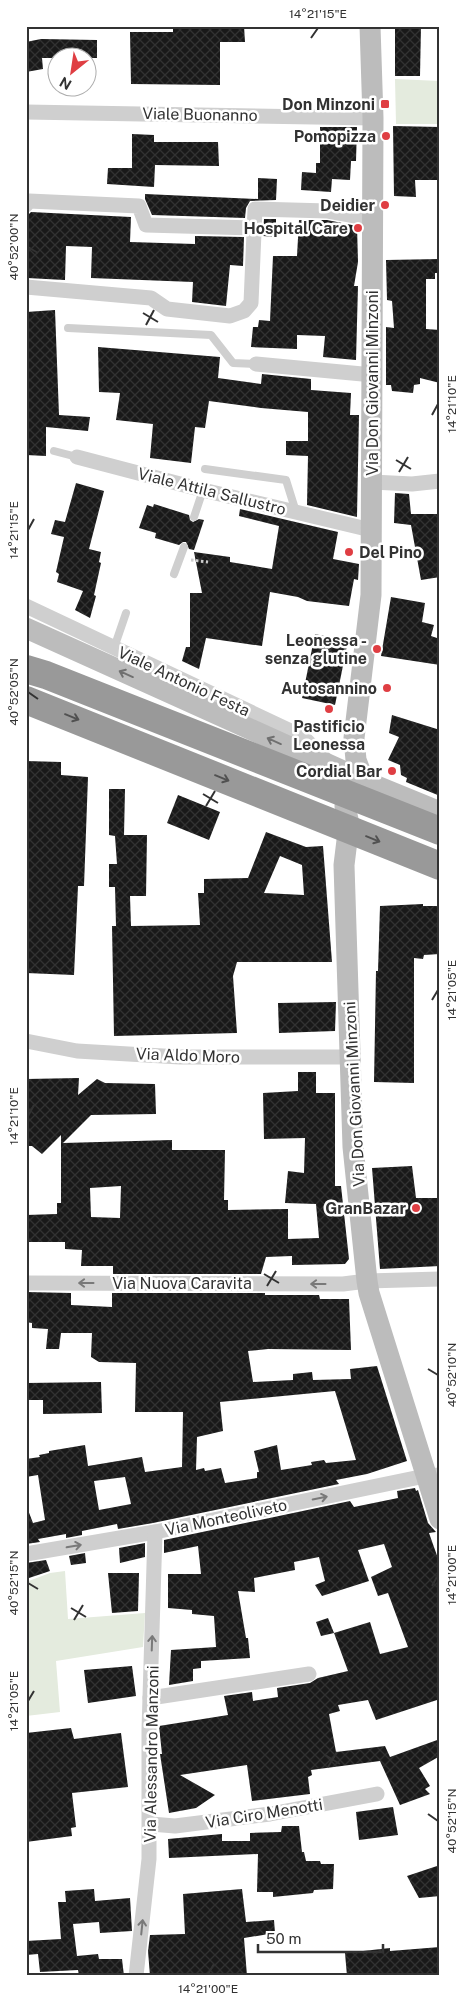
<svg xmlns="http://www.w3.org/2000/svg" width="466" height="2002" font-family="'Public Sans',sans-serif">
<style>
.green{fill:#e4ebde}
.building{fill:url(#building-cross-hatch);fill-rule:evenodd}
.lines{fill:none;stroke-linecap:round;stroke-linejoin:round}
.path{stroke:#ccc;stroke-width:3;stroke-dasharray:2.5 2.5;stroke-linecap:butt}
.lane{stroke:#cfcfcf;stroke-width:8}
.street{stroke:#cfcfcf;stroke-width:15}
.secondary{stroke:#bcbcbc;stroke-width:21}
.highway{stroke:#999;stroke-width:28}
.highway-bridge{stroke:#999;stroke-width:28}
.oneway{stroke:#707070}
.oneway2{stroke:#515151}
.oneway3{stroke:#797979}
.ticks{fill:none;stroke:#323232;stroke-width:2}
.poi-dot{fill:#df3e43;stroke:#fff;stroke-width:2}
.labels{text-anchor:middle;stroke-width:5;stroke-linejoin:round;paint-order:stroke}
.poi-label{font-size:16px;font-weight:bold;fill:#323232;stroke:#fff;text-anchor:end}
.street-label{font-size:16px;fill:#323232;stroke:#fff}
.neatline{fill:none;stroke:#323232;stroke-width:2}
.ticks-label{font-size:12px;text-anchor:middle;fill:#323232}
</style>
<defs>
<pattern id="building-cross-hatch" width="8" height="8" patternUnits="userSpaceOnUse" patternTransform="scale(1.25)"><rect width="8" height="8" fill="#191919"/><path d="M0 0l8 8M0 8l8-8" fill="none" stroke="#323232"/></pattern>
</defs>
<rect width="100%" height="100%" fill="#fff"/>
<g class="green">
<polygon points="395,79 440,81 440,124 396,124"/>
<polygon points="65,1571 68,1619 145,1613 143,1647 56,1661 60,1712 26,1716 26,1582 50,1573"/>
</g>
<g class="building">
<polygon points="173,26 244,26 245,42 220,42 220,85 131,84 130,32 173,32"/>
<polygon points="395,26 421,26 420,76 395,76"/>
<polygon points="41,39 97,40 97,58 42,58 43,69 26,72 26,42"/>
<polygon points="393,126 440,127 440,180 415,180 416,197 394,196"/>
<polygon points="320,127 357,127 356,161 351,161 350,180 332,179 331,192 301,190 302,172 316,173 316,163 320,163"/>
<polygon points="132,134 154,135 154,142 218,142 219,166 155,165 154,187 107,184 108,168 132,168"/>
<polygon points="258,178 277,179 276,200 250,201 246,208 245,218 152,215 145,199 145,194 258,199"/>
<polygon points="31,212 131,217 130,242 195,244 195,236 244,237 243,266 230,265 226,306 192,302 193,282 91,278 92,247 66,246 65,280 27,278 29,214"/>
<polygon points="264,219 276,219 276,237 263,236"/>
<polygon points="299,220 327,220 357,226 358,262 354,286 358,286 356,360 323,357 325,336 297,335 297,349 251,347 253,327 258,327 259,320 270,321 273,256 297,256"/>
<polygon points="440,259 440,273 435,273 435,279 426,279 426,329 440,330 440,383 420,378 420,384 414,385 413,393 392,391 391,385 386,385 386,327 394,328 392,301 387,300 386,260"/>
<polygon points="55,310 59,415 90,417 88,431 46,427 46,456 26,455 26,312"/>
<polygon points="98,347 220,357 218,378 261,384 262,374 311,379 311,390 351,393 350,415 359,415 357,517 307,505 308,456 286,455 286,441 308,441 308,412 261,408 209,401 205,428 195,427 191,463 150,458 153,424 116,420 120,393 99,392"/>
<polygon points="76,483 104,491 89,549 101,552 99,562 101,563 94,595 96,596 90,618 75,610 83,591 57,582 59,574 56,572 64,537 51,534 55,520 65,522"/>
<polygon points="395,493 409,494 411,514 440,514 440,577 421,580 411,525 394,523"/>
<polygon points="154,504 189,515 190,520 193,522 199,519 204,520 194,550 189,549 186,542 183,542 179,545 155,538 156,533 139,528 147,505 153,507"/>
<polygon points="240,509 338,532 333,559 359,564 358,580 354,579 349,606 307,601 298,597 270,592 262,646 206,638 199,669 182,661 186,647 190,647 190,593 202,593 194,552 230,557 230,562 272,569 279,526 239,516"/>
<polygon points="391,597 425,603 422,622 434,625 431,636 440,639 440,665 381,656"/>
<polygon points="315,634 348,641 335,705 302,698"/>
<polygon points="392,715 440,730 440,796 406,782 407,778 401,775 400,765 388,760 399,737 389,733"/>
<polygon points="26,761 61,762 61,775 88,777 84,886 78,886 74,975 26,973"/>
<path d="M109,789H125L124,835H147L146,896H130L131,926L200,925L198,893H204V879L248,878L266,832L306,847L323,846L332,962H237L233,976L237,1033L114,1036L112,926H116L115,887H109V864H117L115,836L109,835ZM280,856L302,865L304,895L264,893Z"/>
<polygon points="178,795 220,812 209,840 167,823"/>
<polygon points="423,904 423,906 440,906 440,954 424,955 423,959 414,958 414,1083 374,1082 376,971 378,971 380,906"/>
<polygon points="336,1002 335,1031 279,1033 278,1003"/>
<path d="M298,1072H316V1093H335V1186H341L349,1259L345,1264L292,1265V1256L266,1257L261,1274H113V1266H81L82,1250L65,1249V1242H26V1215L57,1214V1203H61V1135L42,1154L32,1146H26V1079L79,1078L78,1095L97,1079L105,1083L155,1084L156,1114L91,1115L63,1143L172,1140V1150H225L224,1200H228V1210L288,1209V1239L319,1238L316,1204L285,1203L288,1171L304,1173L305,1138L264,1139L263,1093L298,1091ZM121,1186L120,1218L91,1217L90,1188Z"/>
<polygon points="412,1166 416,1198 440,1198 440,1266 380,1269 372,1168"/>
<path d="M26,1292L71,1293V1305L112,1307V1293H265V1295H319L320,1299H349L351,1350L268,1349L248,1351L253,1382L293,1380V1374L312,1372L313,1380L351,1379L350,1369L377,1366L407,1461L367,1474L336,1480L339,1484L153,1523L118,1529L117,1524L82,1531V1535L66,1538V1534L38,1539L40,1542L26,1544V1510H28L33,1523L45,1520L38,1475L26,1477V1459L40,1457L39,1455L49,1453V1451L85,1445L88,1466L142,1457L145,1472L182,1467L183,1412H135L136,1363L99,1362L91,1357L92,1333H61L59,1349H46L48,1329L32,1328V1323L26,1322ZM335,1391L356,1460L326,1463L324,1460L311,1462L312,1465L281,1470L277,1445L254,1451L259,1472H257V1478L225,1483L221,1468L205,1471L204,1468L196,1470L197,1437L223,1431L220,1402ZM125,1477L131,1504L99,1510L94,1481Z"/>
<polygon points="101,1382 102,1413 43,1414 43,1400 26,1400 26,1383"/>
<polygon points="415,1488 416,1491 418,1490 428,1523 436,1532 429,1533 440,1564 440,1699 376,1720 368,1700 338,1705 340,1711 329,1714 336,1752 385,1746 390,1757 440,1739 440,1756 419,1768 430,1786 425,1789 430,1794 400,1805 380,1761 311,1770 312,1775 308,1777 310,1794 252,1801 247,1765 180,1775 215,1795 196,1808 169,1813 160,1754 162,1754 159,1726 228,1715 224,1696 252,1692 253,1701 278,1697 277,1688 310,1683 318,1678 348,1671 334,1633 370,1622 380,1654 408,1647 388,1593 378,1596 371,1577 392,1567 384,1544 358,1550 369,1581 322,1596 315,1585 325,1581 319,1557 294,1562 295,1570 254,1578 255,1592 238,1591 246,1638 248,1638 250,1658 201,1661 201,1668 193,1669 193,1681 169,1685 171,1650 216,1647 214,1616 192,1614 192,1610 168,1608 168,1574 201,1574 198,1546 164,1553 164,1540 350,1501 354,1507 398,1498 397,1491"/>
<polygon points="145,1543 145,1557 120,1563 119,1548"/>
<polygon points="85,1553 86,1563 71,1565 69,1556"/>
<polygon points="46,1560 50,1571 26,1579 26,1563"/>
<polygon points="108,1573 139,1573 138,1611 112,1613"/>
<polygon points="328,1618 334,1633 321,1636 316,1622"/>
<polygon points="132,1666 136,1696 88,1703 84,1670"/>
<polygon points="71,1728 74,1739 121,1733 128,1787 72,1793 76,1827 71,1828 72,1836 26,1842 26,1733"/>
<polygon points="393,1807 398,1835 359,1840 356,1812"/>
<polygon points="282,1826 299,1826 302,1852 304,1852 306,1861 320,1861 321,1864 334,1864 333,1889 314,1890 313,1893 273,1897 273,1892 257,1892 258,1854 169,1858 168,1839 222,1834 222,1841 250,1841 250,1833 281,1832"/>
<polygon points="440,1865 440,1896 419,1898 407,1876"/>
<polygon points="94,1889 95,1901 130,1898 132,1931 100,1933 99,1922 73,1924 77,1956 98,1954 99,1959 122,1959 124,1976 79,1976 78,1970 40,1972 38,1954 26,1955 26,1941 61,1939 58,1902 66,1902 65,1891"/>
<polygon points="242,1889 246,1922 274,1920 275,1933 244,1938 247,1976 150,1976 148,1951 150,1935 185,1934 183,1894"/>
<polygon points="440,1947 440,1976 347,1976 345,1953 390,1948 390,1951"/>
</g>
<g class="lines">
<polyline class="path" points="191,560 208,562"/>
<g class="lane">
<polyline points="68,328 211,335 233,363 256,364"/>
<polyline points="54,451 77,457"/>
<polyline points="205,469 286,480 296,512"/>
<polyline points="194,517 203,490"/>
<polyline points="174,574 184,547"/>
<polyline points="114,648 126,613"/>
</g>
<g class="street">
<polyline points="26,112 373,118"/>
<polyline points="26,205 29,201 139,206 146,225 254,228"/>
<polyline points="26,287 151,298 167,309 230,316 244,311 251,303 255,209 328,211 372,219"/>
<polyline points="256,364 373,375"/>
<polyline points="77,457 203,490 371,530"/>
<polyline points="372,482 412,484 440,481"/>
<polyline points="26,606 297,734 305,739 326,760"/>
<polyline points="26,1041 77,1051 180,1057 351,1057"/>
<polyline points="26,1283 343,1284 367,1281 440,1279"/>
<polyline points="26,1554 155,1532 425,1476 440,1475"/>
<polyline points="150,1698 309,1674"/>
<polyline points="151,1824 175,1826 270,1814 377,1794"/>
<polyline points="136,1976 149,1859 149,1730 155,1532"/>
</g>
<g class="secondary">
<polyline points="26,628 374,785 440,812"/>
<polyline points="364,781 356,760 354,738 371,595 373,118 370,26"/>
<polyline points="345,806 349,824 344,865 353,1147 367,1281 369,1293 440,1519"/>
</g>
<polyline class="highway" points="26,669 46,675 440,831"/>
<polyline class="highway-bridge" points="26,700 440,866"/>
</g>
<defs><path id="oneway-shaft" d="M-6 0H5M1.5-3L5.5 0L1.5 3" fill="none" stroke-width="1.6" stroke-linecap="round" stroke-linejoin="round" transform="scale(1.25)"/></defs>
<g class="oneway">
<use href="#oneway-shaft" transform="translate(126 674) rotate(-156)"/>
<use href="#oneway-shaft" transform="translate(274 741) rotate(-156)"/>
</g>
<g class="oneway2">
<use href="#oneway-shaft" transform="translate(72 717) rotate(22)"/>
<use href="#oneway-shaft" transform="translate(222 778) rotate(22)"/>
<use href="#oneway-shaft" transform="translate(373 839) rotate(22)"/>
</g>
<g class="oneway3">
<use href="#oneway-shaft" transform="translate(86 1283) rotate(-180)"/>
<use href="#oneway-shaft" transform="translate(318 1284) rotate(-180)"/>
<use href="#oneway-shaft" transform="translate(320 1498) rotate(-12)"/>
<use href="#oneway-shaft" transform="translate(74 1546) rotate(-10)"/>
<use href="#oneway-shaft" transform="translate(152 1643) rotate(-88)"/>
<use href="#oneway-shaft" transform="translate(142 1927) rotate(-84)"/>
</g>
<path class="ticks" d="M311,38L318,28M28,247L38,253M143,313L158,322M146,325L154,310M432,415L438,404M396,460L411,469M399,472L408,457M28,530L34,519M28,692L38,699M203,794L218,803M206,806L215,791M432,1000L438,990M28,1116L34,1105M264,1274L279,1283M267,1286L276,1271M428,1369L438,1375M28,1583L38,1589M432,1586L438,1575M71,1608L86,1617M74,1620L83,1605M28,1701L34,1691M325,1755L340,1764M328,1767L337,1752M428,1814L438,1821M208,1974L214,1964"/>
<g class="poi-dot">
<rect x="380" y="99" width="10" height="10" rx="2.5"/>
<circle cx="386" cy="136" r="5"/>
<circle cx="385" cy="205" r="5"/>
<circle cx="358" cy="228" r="5"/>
<circle cx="349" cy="552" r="5"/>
<circle cx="377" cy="649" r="5"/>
<circle cx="387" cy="688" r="5"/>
<circle cx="329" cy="709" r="5"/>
<circle cx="392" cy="771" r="5"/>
<circle cx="416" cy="1208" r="5"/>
</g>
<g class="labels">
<g class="poi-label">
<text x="375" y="110">Don Minzoni</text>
<text x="376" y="142">Pomopizza</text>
<text x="375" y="211">Deidier</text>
<text x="348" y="234">Hospital Care</text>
<text x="359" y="558" text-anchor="start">Del Pino</text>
<text x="367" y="646">Leonessa -<tspan x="367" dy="18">senza glutine</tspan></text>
<text x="377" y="694">Autosannino</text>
<text x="329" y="732" text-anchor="middle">Pastificio<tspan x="329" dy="18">Leonessa</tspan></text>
<text x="382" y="777">Cordial Bar</text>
<text x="406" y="1214">GranBazar</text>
</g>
<g class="street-label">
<text transform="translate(200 114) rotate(1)" y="6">Viale Buonanno</text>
<text transform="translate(372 383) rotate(-90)" y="6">Via Don Giovanni Minzoni</text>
<text transform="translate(212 491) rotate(14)" y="6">Viale Attila Sallustro</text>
<text transform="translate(184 681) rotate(25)" y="6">Viale Antonio Festa</text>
<text transform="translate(188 1055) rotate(2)" y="6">Via Aldo Moro</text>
<text transform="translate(354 1094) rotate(-93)" y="6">Via Don Giovanni Minzoni</text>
<text x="182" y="1289">Via Nuova Caravita</text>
<text transform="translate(226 1517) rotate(-12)" y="6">Via Monteoliveto</text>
<text transform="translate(151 1754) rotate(-89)" y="6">Via Alessandro Manzoni</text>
<text transform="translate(264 1813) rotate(-9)" y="6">Via Ciro Menotti</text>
</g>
</g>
<rect width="466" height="2002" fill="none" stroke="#ffffff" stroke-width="55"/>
<g transform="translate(72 72) rotate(210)"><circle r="24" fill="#ffffff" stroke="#adadad"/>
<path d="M0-4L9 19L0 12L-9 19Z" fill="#df3e43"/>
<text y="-8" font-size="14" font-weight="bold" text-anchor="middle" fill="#323232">N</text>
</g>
<path d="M258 1944v8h125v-8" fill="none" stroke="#323232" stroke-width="2.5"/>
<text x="266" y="1944" font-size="15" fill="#323232" stroke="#ffffff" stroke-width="4" paint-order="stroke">50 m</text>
<rect x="28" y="28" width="410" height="1946" class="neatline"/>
<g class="ticks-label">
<text x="318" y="18">14°21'15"E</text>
<text transform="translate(14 247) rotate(-90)" y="4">40°52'00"N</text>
<text transform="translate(452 404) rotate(-90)" y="4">14°21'10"E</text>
<text transform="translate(14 530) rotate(-90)" y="4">14°21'15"E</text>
<text transform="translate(14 692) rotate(-90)" y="4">40°52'05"N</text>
<text transform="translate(452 990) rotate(-90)" y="4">14°21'05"E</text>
<text transform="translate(14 1116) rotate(-90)" y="4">14°21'10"E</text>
<text transform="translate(452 1375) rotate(-90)" y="4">40°52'10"N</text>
<text transform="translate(452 1575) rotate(-90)" y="4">14°21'00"E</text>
<text transform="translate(14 1583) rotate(-90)" y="4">40°52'15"N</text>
<text transform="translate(14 1701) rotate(-90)" y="4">14°21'05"E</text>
<text transform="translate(452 1821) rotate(-90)" y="4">40°52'15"N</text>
<text x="208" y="1993">14°21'00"E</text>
</g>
</svg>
